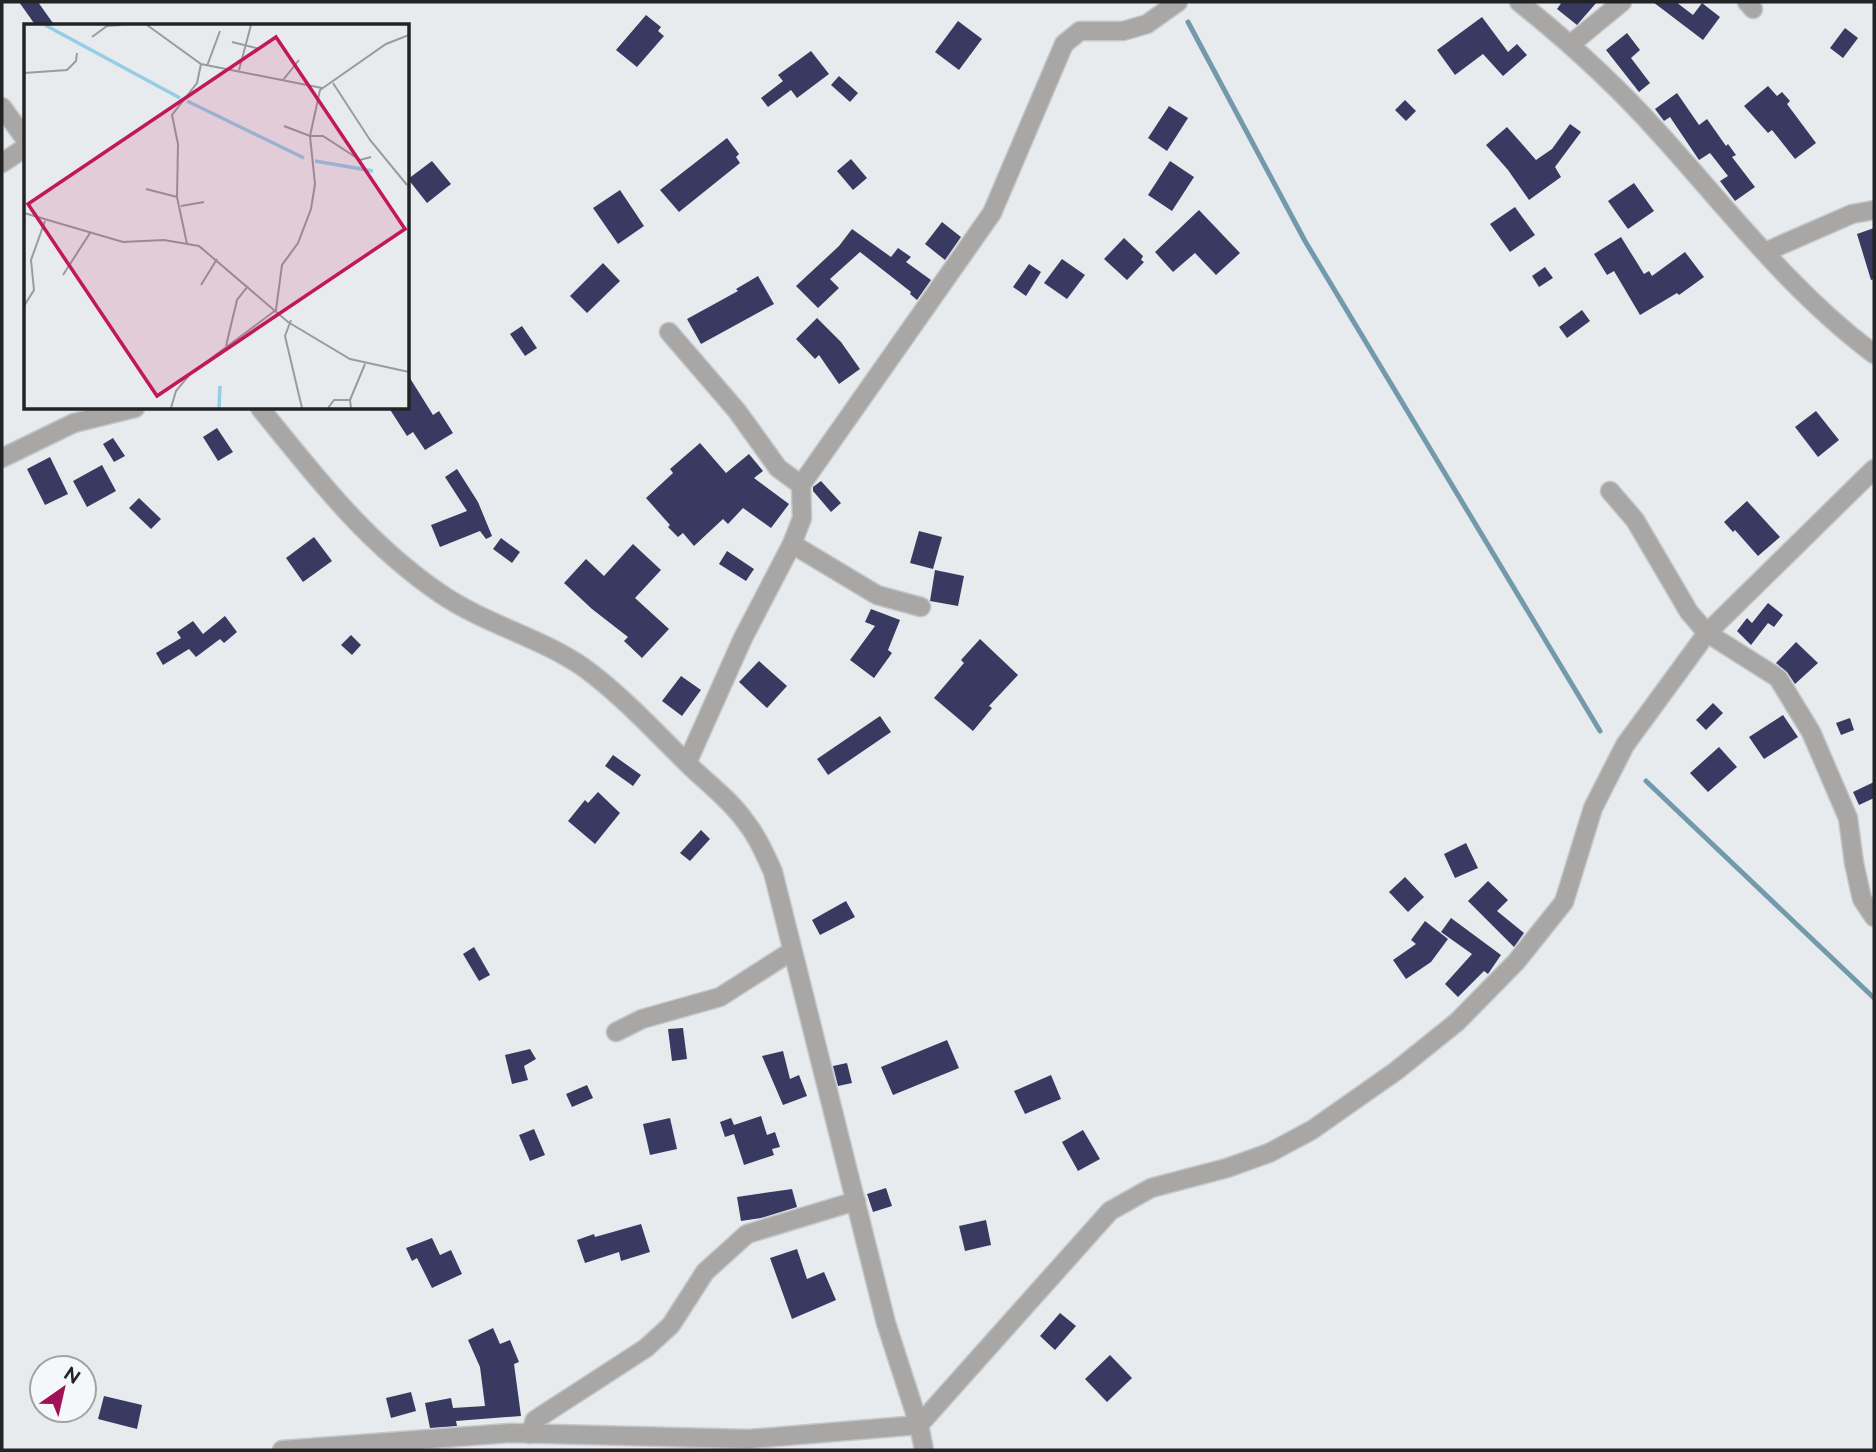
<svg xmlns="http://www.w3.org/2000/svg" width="1876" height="1452" font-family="Raleway,sans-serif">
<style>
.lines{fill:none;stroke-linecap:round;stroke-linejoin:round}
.stream{stroke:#7299ac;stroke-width:5}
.building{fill:#383a62}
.minor-casing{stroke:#c4c7c9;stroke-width:21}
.minor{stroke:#a8a7a6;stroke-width:18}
.inset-river{fill:none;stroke:#95cce6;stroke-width:3.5}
.inset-road{fill:none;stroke:#999b9d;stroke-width:2}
.view{fill:#c2185b;fill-opacity:0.15;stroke:#c2185b;stroke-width:3.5}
.inset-edge{fill:none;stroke:#222324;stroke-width:3.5}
</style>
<rect width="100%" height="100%" fill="#e8ebed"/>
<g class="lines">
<g class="stream">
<polyline points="1188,22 1305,241 1600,731"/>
<polyline points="1646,781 1874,998"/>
</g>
</g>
<g class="building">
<polygon points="19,2 38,2 55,26 36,26"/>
<polygon points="1562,2 1597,2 1577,25 1557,9"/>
<polygon points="1653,2 1676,2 1693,15 1702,3 1720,17 1703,40"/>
<polygon points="646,15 661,27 658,31 664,36 637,67 616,50"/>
<polygon points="1482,17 1508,52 1517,44 1527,55 1503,76 1483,54 1455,75 1437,50"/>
<polygon points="958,21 982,39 959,70 935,52"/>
<polygon points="1845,28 1858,38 1843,58 1830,48"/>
<polygon points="1627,33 1640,50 1631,58 1650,83 1639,92 1606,50"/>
<polygon points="811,51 829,74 797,98 791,90 768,107 761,98 783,81 778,75"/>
<polygon points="839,76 858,93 850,102 831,85"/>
<polygon points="1768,86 1777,96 1782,92 1790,101 1787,104 1816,143 1795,159 1772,130 1768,133 1744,106"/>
<polygon points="1677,93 1699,125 1707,119 1726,146 1728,144 1736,155 1732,157 1755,187 1735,201 1720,181 1728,176 1710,153 1699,160 1670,117 1664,121 1655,109"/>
<polygon points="1405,100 1416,111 1406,121 1395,110"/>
<polygon points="1169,106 1188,118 1167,151 1148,138"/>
<polygon points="1570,124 1581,132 1555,167 1561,177 1529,200 1508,170 1486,145 1507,127 1536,160 1552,149"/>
<polygon points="727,138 739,154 736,157 740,163 679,212 660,190"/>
<polygon points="851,159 867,178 853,190 837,171"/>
<polygon points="432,161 451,184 427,203 408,179"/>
<polygon points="1170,161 1194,177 1172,211 1148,195"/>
<polygon points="1634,183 1654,211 1628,229 1608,201"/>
<polygon points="620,190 644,226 618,244 593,208"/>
<polygon points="1515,207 1535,235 1510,252 1490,224"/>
<polygon points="1199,210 1240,253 1216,275 1195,253 1173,272 1155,252"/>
<polygon points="942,222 961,237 945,260 925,244"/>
<polygon points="1874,228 1874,279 1871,280 1857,234"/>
<polygon points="852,229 891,257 898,248 911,257 906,262 931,280 917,300 910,294 911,292 860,252 830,279 839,288 818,308 796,286 839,246"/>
<polygon points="1621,237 1644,274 1649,271 1652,276 1685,252 1704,277 1679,295 1677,293 1640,315 1614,271 1607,275 1594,254"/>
<polygon points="1124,238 1143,256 1141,260 1144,262 1127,280 1104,259"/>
<polygon points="1062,259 1085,275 1067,299 1044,283"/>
<polygon points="603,263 620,281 587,313 570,296"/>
<polygon points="1029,264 1041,272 1026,296 1013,287"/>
<polygon points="1545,267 1553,278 1539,287 1532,276"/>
<polygon points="758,276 774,304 701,344 687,319 738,291 736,289"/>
<polygon points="1582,310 1590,321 1567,338 1559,327"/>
<polygon points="817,318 841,342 860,369 839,384 819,355 815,359 796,339"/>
<polygon points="522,326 537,348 525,356 510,334"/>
<polygon points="408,375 433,415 439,411 453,433 425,450 413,432 407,436 389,408 408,408"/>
<polygon points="1816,411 1839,440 1818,457 1795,427"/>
<polygon points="217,428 233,452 218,461 203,437"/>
<polygon points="113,438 125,456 114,462 103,444"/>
<polygon points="700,443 726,473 749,454 763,471 754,478 789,504 771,528 743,508 728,524 723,519 694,546 683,533 678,537 668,527 670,525 646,498 673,473 670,469"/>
<polygon points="50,457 68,494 45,505 27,469"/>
<polygon points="102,465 116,491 87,507 73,481"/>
<polygon points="457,469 478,502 492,536 486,539 480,531 440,547 431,525 467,511 445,477"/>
<polygon points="821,481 841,503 831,512 813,491 813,487"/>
<polygon points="139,498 161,519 151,529 129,508"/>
<polygon points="1747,501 1780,537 1758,556 1735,530 1733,532 1724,522"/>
<polygon points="919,531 942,537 933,569 910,563"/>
<polygon points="314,537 332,561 303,582 286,558"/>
<polygon points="501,538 520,552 512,563 493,549"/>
<polygon points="633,544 661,570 635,598 669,629 642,658 624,641 628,637 592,609 564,583 586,559 604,576"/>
<polygon points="727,551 754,569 746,581 719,564"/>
<polygon points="935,570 964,576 958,606 930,601"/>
<polygon points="1768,603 1783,615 1774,627 1768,623 1751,645 1737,631 1747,618 1752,623"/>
<polygon points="871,609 900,620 888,650 892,653 874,678 850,660 875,626 865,622"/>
<polygon points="225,616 237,632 224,643 220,639 196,657 189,649 163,665 156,653 181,638 177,632 193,621 203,634"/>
<polygon points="351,635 361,645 352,655 341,645"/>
<polygon points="980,639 1018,675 989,706 992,708 973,731 934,698 964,663 961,660"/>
<polygon points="1796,642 1818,663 1795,684 1787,672 1776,663"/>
<polygon points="759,661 787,686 767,708 739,682"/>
<polygon points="681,676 701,690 682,716 662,701"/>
<polygon points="1713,703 1723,713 1706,730 1696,720"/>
<polygon points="1783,715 1798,737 1764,759 1749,737"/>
<polygon points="880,716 891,732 828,775 817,759"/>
<polygon points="1850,718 1854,730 1841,735 1836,723"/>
<polygon points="1719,747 1737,767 1708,792 1690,773"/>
<polygon points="613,755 641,775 633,786 605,766"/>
<polygon points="1874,782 1874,798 1859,805 1853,792"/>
<polygon points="598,792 620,813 595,844 568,821 585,800 588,803"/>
<polygon points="701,830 710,839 690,861 680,853"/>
<polygon points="1466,843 1478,868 1455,878 1444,854"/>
<polygon points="1405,877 1424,897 1408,912 1389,892"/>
<polygon points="1488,881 1508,900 1497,911 1524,933 1514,947 1468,901"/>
<polygon points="846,901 855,917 820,935 812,920"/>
<polygon points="1451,918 1501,955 1488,974 1484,971 1458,997 1445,984 1472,954 1441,932"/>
<polygon points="1425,921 1448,939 1431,962 1406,979 1393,960 1416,944 1411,940"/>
<polygon points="474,947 490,975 479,981 463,954"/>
<polygon points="683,1028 687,1059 672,1061 668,1029"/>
<polygon points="947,1040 959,1068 893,1095 881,1067"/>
<polygon points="530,1049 536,1059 524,1066 528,1080 512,1084 505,1055"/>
<polygon points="783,1051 790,1079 799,1075 807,1096 783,1105 762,1056"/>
<polygon points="847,1063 852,1083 838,1086 833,1066"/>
<polygon points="1051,1075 1061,1099 1025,1114 1014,1091"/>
<polygon points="587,1085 593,1098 572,1107 566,1094"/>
<polygon points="761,1116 767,1135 775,1132 780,1147 772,1149 774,1155 744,1165 734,1134 725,1137 720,1122 731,1118 734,1125"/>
<polygon points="670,1118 677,1149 650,1155 643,1124"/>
<polygon points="534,1129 545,1155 530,1161 519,1135"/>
<polygon points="1083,1130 1100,1159 1078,1171 1062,1142"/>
<polygon points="886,1188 892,1206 873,1212 867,1194"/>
<polygon points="792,1189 797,1207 761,1218 741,1221 737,1197"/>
<polygon points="986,1220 991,1245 965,1251 959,1226"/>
<polygon points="641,1224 650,1252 621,1261 619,1252 585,1263 577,1240 594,1234 595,1237"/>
<polygon points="432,1238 440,1255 451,1250 462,1274 432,1288 417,1258 412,1261 406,1248"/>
<polygon points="797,1249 807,1279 824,1272 836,1300 792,1319 770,1258"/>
<polygon points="1060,1313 1076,1326 1055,1350 1040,1336"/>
<polygon points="493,1328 500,1344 510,1340 519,1362 514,1364 521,1416 456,1421 457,1426 430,1428 425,1403 451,1398 453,1408 485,1406 480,1367 468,1340"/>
<polygon points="1110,1355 1132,1378 1107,1402 1085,1379"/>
<polygon points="411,1392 416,1411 391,1418 386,1398"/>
<polygon points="104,1396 142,1405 137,1429 98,1419"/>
</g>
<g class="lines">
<defs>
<g id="minor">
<path d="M1519,2C1569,42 1616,85 1659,133C1728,209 1791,292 1874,354"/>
<polyline points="1747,2 1753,9"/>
<polyline points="1571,44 1622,2"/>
<polyline points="2,107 26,140"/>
<polyline points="2,163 26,147"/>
<polyline points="1765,252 1852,214 1874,210"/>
<polyline points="669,332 737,411 778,468 801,485 992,213 1064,44 1080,31 1123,31 1147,24 1178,2"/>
<path d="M260,408C316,477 366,543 441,594C485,624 539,637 583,667C623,696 657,734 692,768C710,785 731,801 745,821C757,836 765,854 773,872L886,1323L919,1425L924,1450"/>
<polyline points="2,458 74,423 135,408"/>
<polyline points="1610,491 1635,520 1689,612 1707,633 1778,678 1811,732 1848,818 1854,863 1862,899 1874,917"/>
<polyline points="792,544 877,595 921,607"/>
<polyline points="687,763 743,638 792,544 802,518 801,485"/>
<polyline points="616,1032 642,1019 720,997 792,951"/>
<polyline points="530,1434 535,1420 646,1348 671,1325 705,1272 747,1234 856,1201"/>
<polyline points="282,1450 511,1433 749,1439 919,1425 1110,1211 1151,1188 1227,1168 1269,1153 1312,1130 1396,1071 1457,1022 1516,962 1564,902 1593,808 1625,745 1707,633 1874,469"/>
</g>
</defs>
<use href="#minor" class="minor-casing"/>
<use href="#minor" class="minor"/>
</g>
<g transform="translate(24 24)">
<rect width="385" height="385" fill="#e8ebed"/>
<path class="inset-river" d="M21,1L156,74M163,77L280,134M291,137L349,147M195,384L196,362"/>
<path class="inset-road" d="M123,1L177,40L298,64M68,13L83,2L97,1M208,18L236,25M183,42L196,7M215,46L227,1M0,49L43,46L52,37L53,29M259,56L275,36M309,59L346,116L383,161M260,102L286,112H299L336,136L347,133M122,165L153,173L154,120L148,91L173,59L177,40M153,173L163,220M157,182L180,178M0,189L99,218L140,216L175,222L264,298L326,335L385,348M39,251L66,209M177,261L193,235M0,282L10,266L7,236L21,197M267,296L261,312L278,384M202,322L213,276L224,262M147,384L152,367L166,350L252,286L258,241L274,219L287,185L291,160L286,112L296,66L362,20L385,11M304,384L310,376H326M327,384L326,376L341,340"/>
<path class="view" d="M252,13L381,205L133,372L4,180Z"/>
<rect width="385" height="385" class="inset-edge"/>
</g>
<rect width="1876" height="1452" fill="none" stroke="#222324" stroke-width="7"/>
<g transform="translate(63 1389) rotate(34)"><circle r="33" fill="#f5f8fa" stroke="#a1a3a4" stroke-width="2"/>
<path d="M0-5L12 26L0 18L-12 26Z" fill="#a11158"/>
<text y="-10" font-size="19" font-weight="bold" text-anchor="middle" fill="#222324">N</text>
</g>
</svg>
